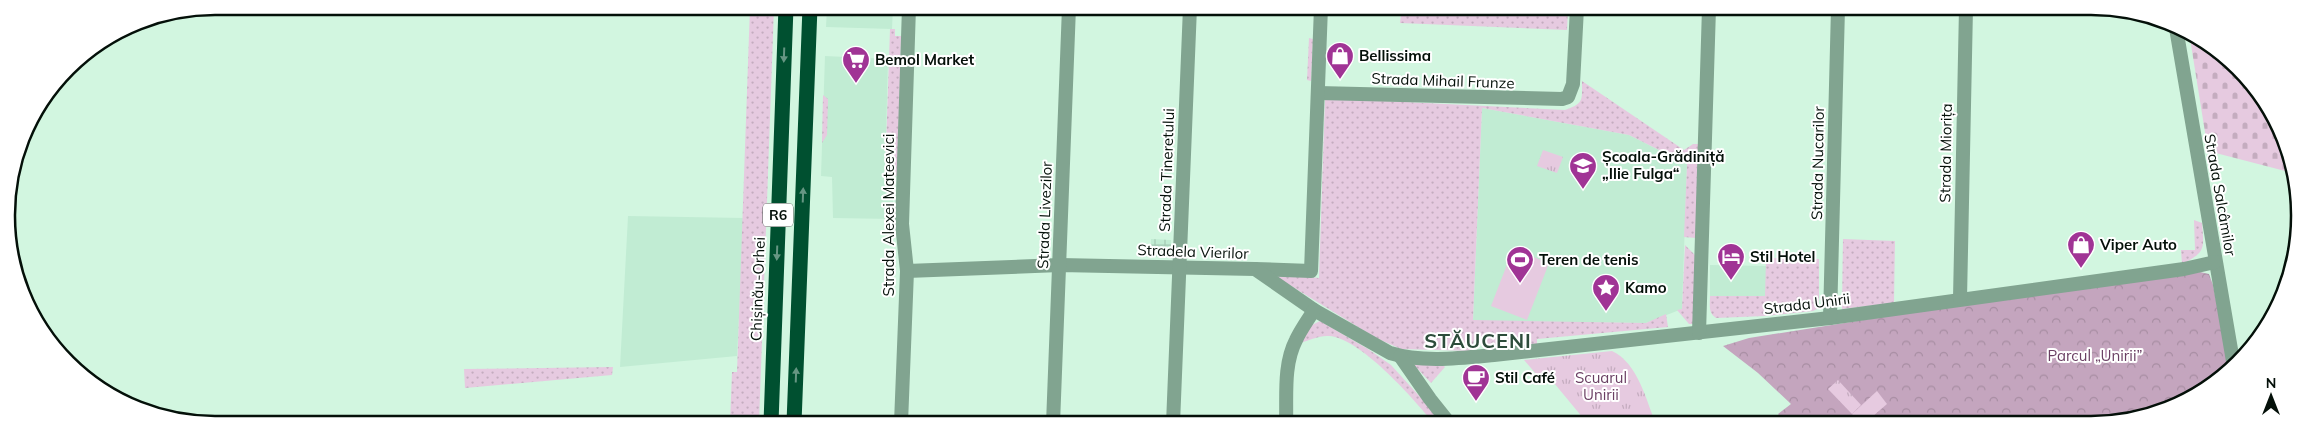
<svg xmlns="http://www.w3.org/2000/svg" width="2306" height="431" font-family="Mulish,sans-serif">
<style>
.built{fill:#c1ecd3}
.industrial{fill:url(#industrial-grid)}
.grass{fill:url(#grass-dots)}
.forest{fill:url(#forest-crowns)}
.cemetery{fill:url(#cemetery-stones)}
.park{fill:url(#park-tufts)}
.pitch{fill:#e6cae0}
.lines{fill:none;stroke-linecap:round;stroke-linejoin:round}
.minor{stroke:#81a490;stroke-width:14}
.highway{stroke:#005030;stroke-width:15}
.oneway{fill:#669683}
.labels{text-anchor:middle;stroke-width:4;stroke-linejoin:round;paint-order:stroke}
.shield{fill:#fff;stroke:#4f5853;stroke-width:1}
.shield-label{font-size:14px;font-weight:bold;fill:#041009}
.poi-label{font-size:15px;font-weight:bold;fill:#041009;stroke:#fff;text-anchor:start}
.street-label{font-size:15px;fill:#041009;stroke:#fff}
.park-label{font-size:15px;fill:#6a3f63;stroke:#fff}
.district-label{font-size:20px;font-weight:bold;letter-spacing:1px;fill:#2d4c3b;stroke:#fff}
.rim{fill:none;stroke:#041009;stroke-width:2.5}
</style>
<defs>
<pattern id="industrial-grid" width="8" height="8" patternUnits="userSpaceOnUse" patternTransform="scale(1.25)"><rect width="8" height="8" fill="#c1ecd3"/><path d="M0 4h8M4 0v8" fill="none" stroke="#a4c9b4"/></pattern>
<pattern id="grass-dots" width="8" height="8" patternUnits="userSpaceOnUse" patternTransform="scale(1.25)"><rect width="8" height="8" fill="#e6cae0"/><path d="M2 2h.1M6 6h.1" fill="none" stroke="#c4acbf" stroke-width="1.8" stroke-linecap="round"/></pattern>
<pattern id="forest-crowns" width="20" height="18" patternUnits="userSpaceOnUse" patternTransform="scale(1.25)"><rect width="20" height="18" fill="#c4a5be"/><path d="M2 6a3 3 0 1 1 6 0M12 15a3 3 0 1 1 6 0" fill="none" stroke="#a78da2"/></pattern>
<pattern id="cemetery-stones" width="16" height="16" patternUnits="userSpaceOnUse" patternTransform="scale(1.25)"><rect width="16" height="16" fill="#e6cae0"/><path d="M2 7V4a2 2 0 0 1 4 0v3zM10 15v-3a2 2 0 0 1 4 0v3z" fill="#c4acbf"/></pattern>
<pattern id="park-tufts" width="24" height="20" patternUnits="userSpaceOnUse" patternTransform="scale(1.25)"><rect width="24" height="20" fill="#e6cae0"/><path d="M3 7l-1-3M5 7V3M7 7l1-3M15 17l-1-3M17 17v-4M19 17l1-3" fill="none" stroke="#c4acbf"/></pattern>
</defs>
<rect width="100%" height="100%" fill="#d2f6e0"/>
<g class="built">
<polygon points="827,7 893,7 892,29 826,27"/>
<polygon points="825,56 888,59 885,175 893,176 893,219 833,218 832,177 821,176"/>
<polygon points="1482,108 1629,135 1687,164 1682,309 1646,323 1473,321"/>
<polygon points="628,216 744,218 737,356 620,367"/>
<polygon points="1710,265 1766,266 1766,296 1710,296"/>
</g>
<polygon class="industrial" points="1151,239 1171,240 1171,257 1151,257"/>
<g class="grass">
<polygon points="750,7 774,7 759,423 730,423 732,372 737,372"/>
<polygon points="1402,7 1568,8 1567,30 1400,23"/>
<polygon points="890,29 895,29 895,36 901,36 898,176 885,175"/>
<polygon points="1309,38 1313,39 1311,81 1307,80"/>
<path d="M1582,81L1684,150L1693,144H1698L1696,238L1684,237L1687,164L1629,135L1482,108L1473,320L1646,323L1666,314L1668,327L1537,339V344L1487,347L1484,340H1474L1472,351L1401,349L1376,338L1270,273L1319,278L1325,98L1565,110C1584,103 1582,101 1582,81Z"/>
<polygon points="823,95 828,99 827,135 822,143"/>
<path d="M2194,220L2202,223C2204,249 2206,252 2182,264L2181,250H2195Z"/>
<polygon points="1843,239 1895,241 1894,303 1842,309"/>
<polygon points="1685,245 1695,255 1694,324 1689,324 1677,310 1682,309"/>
<path d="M1766,258L1819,259V308L1813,311L1765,316L1716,318C1708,313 1710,305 1710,296H1765Z"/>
<path d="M1320,321L1368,349L1391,365L1442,421H1432L1433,424H1402L1431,420C1412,397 1360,338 1329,336C1320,335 1308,341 1299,343L1310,326Z"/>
<polygon points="1416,363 1442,364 1445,367 1431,383 1414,365"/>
<polygon points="613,367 612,375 465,388 464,369"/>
</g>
<polygon class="forest" points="2200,272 2209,274 2213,285 2230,369 2171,409 2104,424 1786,424 1778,414 1791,404 1758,373 1723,346 1749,338 1977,302"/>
<polygon class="cemetery" points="2189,32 2195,34 2256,88 2293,161 2293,173 2208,151"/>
<g class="park">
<polygon points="1543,150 1563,157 1557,173 1537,166"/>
<path d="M1612,351C1638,363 1646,400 1656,424H1588L1549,377L1543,382L1524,360Z"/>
<polygon points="1838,380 1861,405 1852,414 1828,389"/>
</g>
<g class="pitch">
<polygon points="1513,249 1549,263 1527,320 1491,306"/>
<polygon points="1877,391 1887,404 1864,424 1861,424 1852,414"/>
</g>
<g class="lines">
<g class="minor">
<polyline points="2176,28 2234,367"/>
<polyline points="1318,93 1562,99 1568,97 1573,84 1577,8"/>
<polyline points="1255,269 1311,271 1321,7"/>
<path d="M907,271L1060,265L1255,269L1314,310L1390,353C1422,363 1462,358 1494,355L1830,318L2184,269L2215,262"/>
<polyline points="1960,299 1966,8"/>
<polyline points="1830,318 1838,8"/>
<polyline points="1699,333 1709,8"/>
<polyline points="1400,356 1430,399 1450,424"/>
<polyline points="901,423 907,271 902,224 909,7"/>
<polyline points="1053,424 1069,7"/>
<polyline points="1173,424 1190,7"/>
<path d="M1286,424C1287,397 1283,365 1296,340C1301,329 1308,320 1314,310"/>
</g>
<g class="highway">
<polyline points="771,423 786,7"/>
<polyline points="794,423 810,7"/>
</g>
</g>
<defs><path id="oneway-solid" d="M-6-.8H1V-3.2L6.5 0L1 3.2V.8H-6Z" transform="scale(1.25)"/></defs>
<g class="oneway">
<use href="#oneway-solid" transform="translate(784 55) rotate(92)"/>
<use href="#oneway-solid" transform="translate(803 195) rotate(-88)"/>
<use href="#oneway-solid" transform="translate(777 253) rotate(92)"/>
<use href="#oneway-solid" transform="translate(796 375) rotate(-88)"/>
</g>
<defs>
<symbol id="shop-pin" viewBox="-11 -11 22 30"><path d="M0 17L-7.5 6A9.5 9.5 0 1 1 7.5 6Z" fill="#a03495" stroke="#fff"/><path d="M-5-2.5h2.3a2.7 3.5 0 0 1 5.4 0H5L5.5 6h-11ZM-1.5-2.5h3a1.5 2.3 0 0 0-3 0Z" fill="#fff"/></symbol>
<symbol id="supermarket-pin" viewBox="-11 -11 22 30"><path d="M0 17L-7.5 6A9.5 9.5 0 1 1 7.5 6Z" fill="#a03495" stroke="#fff"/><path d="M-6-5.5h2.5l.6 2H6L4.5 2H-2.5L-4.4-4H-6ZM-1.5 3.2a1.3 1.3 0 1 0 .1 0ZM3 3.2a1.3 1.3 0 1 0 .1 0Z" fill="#fff"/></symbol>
<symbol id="school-pin" viewBox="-11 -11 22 30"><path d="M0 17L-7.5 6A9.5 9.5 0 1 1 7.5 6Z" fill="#a03495" stroke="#fff"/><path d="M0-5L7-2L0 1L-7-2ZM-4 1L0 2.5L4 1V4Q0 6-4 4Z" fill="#fff"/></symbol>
<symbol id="hotel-pin" viewBox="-11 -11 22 30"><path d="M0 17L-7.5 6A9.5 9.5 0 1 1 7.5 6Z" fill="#a03495" stroke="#fff"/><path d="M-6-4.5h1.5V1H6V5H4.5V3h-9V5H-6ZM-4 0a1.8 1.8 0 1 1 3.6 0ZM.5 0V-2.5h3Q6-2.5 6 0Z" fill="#fff"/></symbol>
<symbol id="stadium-pin" viewBox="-11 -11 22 30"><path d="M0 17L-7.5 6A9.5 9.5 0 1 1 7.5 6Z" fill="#a03495" stroke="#fff"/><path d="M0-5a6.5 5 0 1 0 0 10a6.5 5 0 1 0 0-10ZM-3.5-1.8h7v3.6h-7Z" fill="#fff"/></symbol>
<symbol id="sight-pin" viewBox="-11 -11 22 30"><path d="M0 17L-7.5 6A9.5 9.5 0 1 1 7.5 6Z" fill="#a03495" stroke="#fff"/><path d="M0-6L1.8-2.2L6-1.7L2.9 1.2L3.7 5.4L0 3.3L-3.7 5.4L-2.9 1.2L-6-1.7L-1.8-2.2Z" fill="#fff"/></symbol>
<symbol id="cafe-pin" viewBox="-11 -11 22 30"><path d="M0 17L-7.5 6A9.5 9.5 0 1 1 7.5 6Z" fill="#a03495" stroke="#fff"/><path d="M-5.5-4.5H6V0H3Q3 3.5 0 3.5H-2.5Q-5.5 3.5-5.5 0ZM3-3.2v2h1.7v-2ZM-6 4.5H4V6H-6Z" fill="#fff"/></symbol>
</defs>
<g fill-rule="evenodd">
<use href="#shop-pin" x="1324" y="40" width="32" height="43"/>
<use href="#supermarket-pin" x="840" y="44" width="32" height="43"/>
<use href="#school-pin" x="1567" y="150" width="32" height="43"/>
<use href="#shop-pin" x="2065" y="229" width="32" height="43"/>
<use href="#hotel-pin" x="1715" y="241" width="32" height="43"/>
<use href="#stadium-pin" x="1504" y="244" width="32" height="43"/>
<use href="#sight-pin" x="1590" y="272" width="32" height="43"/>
<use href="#cafe-pin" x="1460" y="362" width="32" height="43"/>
</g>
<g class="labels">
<rect class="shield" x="763" y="203.5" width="30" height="23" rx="4"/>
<g class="shield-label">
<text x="778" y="220">R6</text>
</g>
<g class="poi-label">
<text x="1359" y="61">Bellissima</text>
<text x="875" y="65">Bemol Market</text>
<text x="1602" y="162">Școala-Grădiniță<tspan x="1602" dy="17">„Ilie Fulga“</tspan></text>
<text x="2100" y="250">Viper Auto</text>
<text x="1750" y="262">Stil Hotel</text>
<text x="1539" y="265">Teren de tenis</text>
<text x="1625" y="293">Kamo</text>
<text x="1495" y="383">Stil Café</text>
</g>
<g class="street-label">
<text transform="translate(1443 81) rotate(2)" y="5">Strada Mihail Frunze</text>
<text transform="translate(1946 153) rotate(-89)" y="5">Strada Miorița</text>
<text transform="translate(1818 163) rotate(-89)" y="5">Strada Nucarilor</text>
<text transform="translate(1167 170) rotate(-88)" y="5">Strada Tineretului</text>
<text transform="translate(2220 195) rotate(80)" y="5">Strada Salcâmilor</text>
<text transform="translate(889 215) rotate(-90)" y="5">Strada Alexei Mateevici</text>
<text transform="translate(1045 215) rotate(-88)" y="5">Strada Livezilor</text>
<text transform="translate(1193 252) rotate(2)" y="5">Stradela Vierilor</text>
<text transform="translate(758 289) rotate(-88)" y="5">Chișinău-Orhei</text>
<text transform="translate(1807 304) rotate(-7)" y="5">Strada Unirii</text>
</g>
<g class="park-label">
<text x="2095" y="361">Parcul „Unirii”</text>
<text x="1601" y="383">Scuarul<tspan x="1601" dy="17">Unirii</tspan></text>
</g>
<g class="district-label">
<text x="1478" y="348">STĂUCENI</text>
</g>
</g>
<path d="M0 0H2306V431H0ZM215 15H2091A200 200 0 0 1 2291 215V216A200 200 0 0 1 2091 416H215A200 200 0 0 1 15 216V215A200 200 0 0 1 215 15Z" fill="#fff" fill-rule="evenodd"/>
<path class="rim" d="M215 15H2091A200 200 0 0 1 2291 215V216A200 200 0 0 1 2091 416H215A200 200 0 0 1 15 216V215A200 200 0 0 1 215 15Z"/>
<g transform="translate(2271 396)" stroke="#ffffff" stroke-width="4" paint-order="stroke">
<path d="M0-4L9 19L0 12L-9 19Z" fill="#041009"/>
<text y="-8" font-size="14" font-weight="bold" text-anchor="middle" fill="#041009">N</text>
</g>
</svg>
